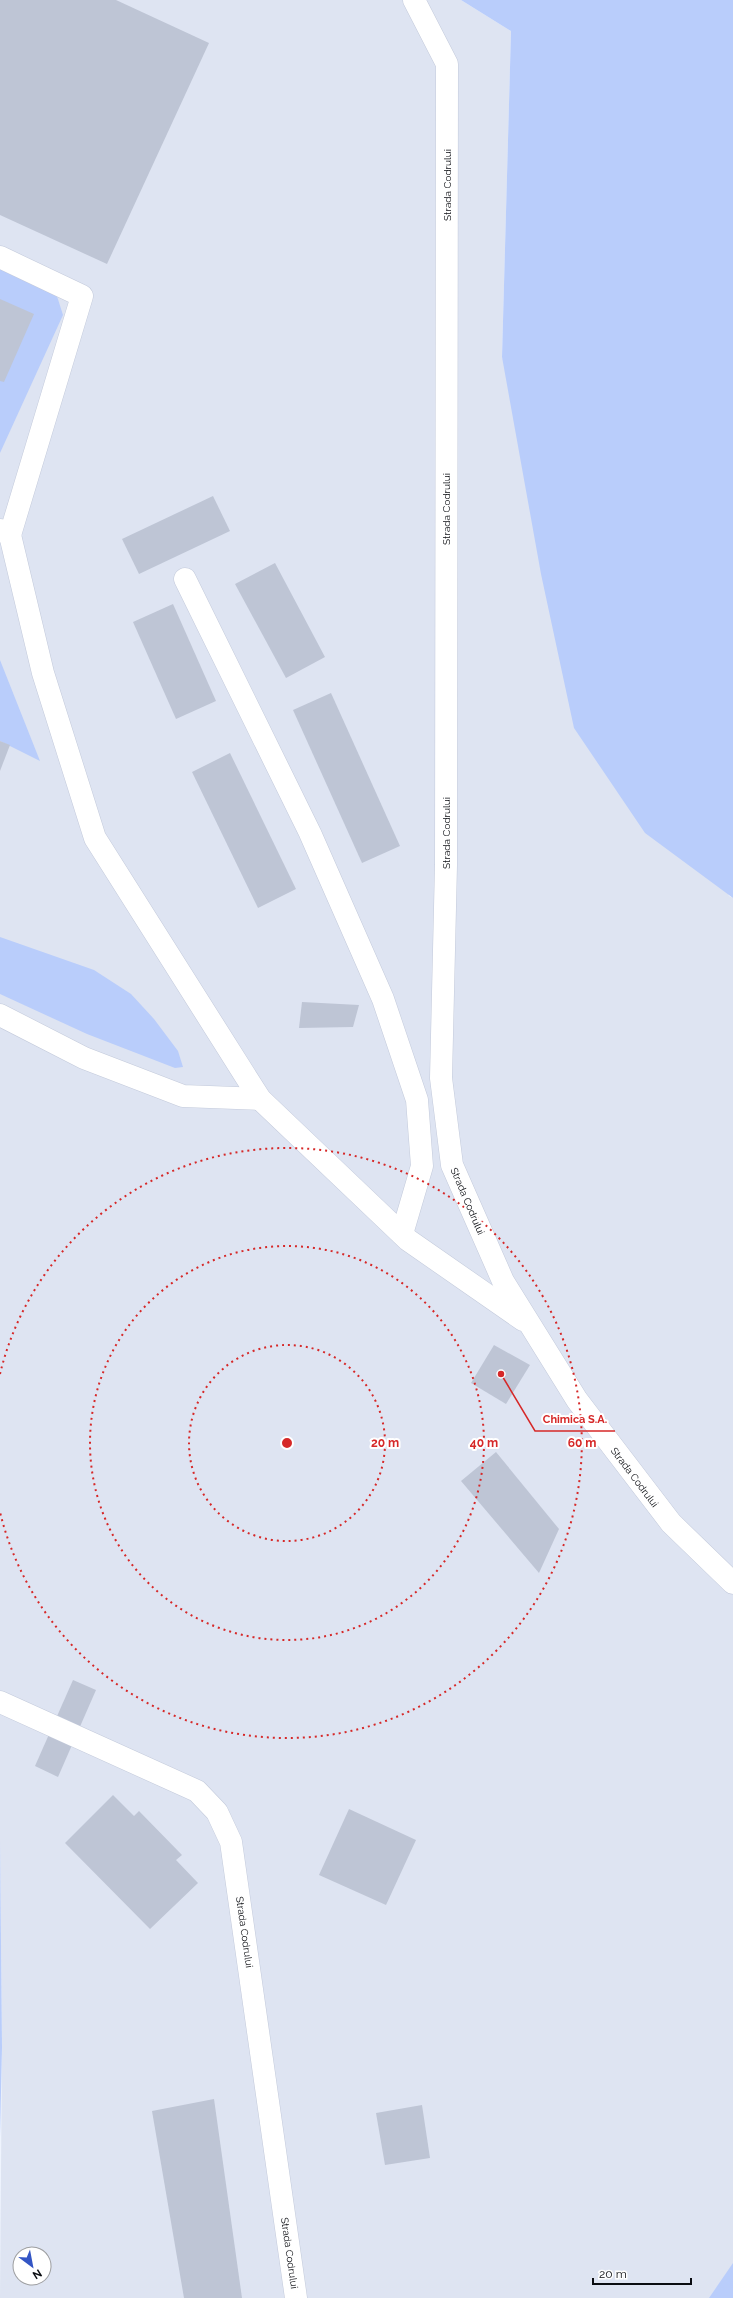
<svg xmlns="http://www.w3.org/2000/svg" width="733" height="2298" font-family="Raleway,sans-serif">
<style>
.built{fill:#dee4f2;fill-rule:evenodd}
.green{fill:#b9cdfb}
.building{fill:#bec5d5}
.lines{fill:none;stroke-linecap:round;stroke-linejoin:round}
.minor-casing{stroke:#c3cadb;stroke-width:23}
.minor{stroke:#fff;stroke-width:22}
.ring{fill:none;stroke:#d62828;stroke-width:2;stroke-dasharray:2 4}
.labels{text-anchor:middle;stroke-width:4;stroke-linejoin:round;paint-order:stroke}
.street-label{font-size:10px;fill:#0a0c11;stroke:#fff}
.centre{fill:#d62828;stroke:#fff;stroke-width:2}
.ring-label{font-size:12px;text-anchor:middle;font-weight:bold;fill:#d62828;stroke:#fff;stroke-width:4;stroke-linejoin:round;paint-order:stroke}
.leader{fill:none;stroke:#d62828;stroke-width:1.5}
.callout-dot{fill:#d62828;stroke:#fff;stroke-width:1.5}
.callout-label{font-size:11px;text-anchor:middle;font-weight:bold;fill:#d62828;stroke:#fff;stroke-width:4;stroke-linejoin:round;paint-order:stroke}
</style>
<rect width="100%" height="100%" fill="#eff4fe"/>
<path class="built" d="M0,0H461L511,31L502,357L729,896L733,898V2298H0L2,2047L0,1838ZM20,2254H44V2278H20Z"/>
<g class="green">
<polygon points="461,0 733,0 733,898 645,833 574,728 541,574 502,357 511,31"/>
<polygon points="0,267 56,293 63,315 0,453"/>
<polygon points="0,660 40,761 0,741"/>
<polygon points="0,937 94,970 131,994 154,1019 178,1051 183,1067 175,1068 87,1034 0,994"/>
<polygon points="0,1838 2,2047 0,2137"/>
<polygon points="733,2263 733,2298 709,2298"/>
</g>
<g class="building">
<polygon points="0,0 116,0 209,43 107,264 0,215"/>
<polygon points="0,299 34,314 4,382 0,381"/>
<polygon points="213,496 230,531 139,574 122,539"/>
<polygon points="275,563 325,657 286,678 235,584"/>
<polygon points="173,604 216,701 176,719 133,622"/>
<polygon points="331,693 400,846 362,863 293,710"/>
<polygon points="0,741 10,745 0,771"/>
<polygon points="230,753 296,889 258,908 192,772"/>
<polygon points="302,1002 359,1005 353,1027 299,1028"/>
<polygon points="494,1345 530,1365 506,1404 471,1383"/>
<polygon points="496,1452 559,1529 539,1573 461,1481"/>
<polygon points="73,1680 96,1690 58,1777 35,1766"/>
<polygon points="113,1795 134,1816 139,1811 182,1855 176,1860 198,1883 150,1929 65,1843"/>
<polygon points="349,1809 416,1840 386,1905 319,1875"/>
<polygon points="214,2099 242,2298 184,2298 152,2111"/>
<polygon points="422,2105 430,2158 385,2165 376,2113"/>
</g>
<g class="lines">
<defs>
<g id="minor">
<polyline points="414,0 447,64 446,865 441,1078 452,1165 503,1281 577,1400 671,1523 733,1583"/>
<polyline points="0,257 82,296 10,535"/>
<polyline points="0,530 10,535 43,673 95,838 260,1099 408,1240 523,1320"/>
<polyline points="185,579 310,833 383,999 417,1100 422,1166 402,1234"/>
<polyline points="0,1015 84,1058 183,1096 260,1099"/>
<polyline points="0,1702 197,1791 217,1812 231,1842 296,2298"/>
</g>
</defs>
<use href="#minor" class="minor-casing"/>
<use href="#minor" class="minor"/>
</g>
<g class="ring">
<circle cx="287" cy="1443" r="98"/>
<circle cx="287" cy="1443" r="197"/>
<path d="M0 1374A295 295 0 1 1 0 1512"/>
</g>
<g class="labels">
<g class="street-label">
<text transform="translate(447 185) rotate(-90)" y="4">Strada Codrului</text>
<text transform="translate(446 509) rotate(-90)" y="4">Strada Codrului</text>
<text transform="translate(446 833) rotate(-90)" y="4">Strada Codrului</text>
<text transform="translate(468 1201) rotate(67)" y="4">Strada Codrului</text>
<text transform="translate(635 1477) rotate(53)" y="4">Strada Codrului</text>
<text transform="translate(245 1932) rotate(82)" y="4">Strada Codrului</text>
<text transform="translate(290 2253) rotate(82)" y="4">Strada Codrului</text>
</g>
</g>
<circle cx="287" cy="1443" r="6" class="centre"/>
<g class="ring-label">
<text x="385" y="1447">20 m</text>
<text x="484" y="1447">40 m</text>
<text x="582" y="1447">60 m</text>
</g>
<path class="leader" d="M501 1374L535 1431H615"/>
<circle class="callout-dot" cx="501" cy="1374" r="4"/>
<g class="callout-label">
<text x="575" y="1423">Chimica S.A.</text>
</g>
<g transform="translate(32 2266) rotate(148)"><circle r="19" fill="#ffffff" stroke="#9d9ea0"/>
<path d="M0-3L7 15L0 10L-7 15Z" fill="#3355c5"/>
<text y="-6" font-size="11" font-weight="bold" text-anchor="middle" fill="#0a0c11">N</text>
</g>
<path d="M593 2278v6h98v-6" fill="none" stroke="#0a0c11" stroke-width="2"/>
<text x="599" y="2278" font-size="12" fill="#0a0c11" stroke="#ffffff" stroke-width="3" paint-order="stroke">20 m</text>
</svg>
